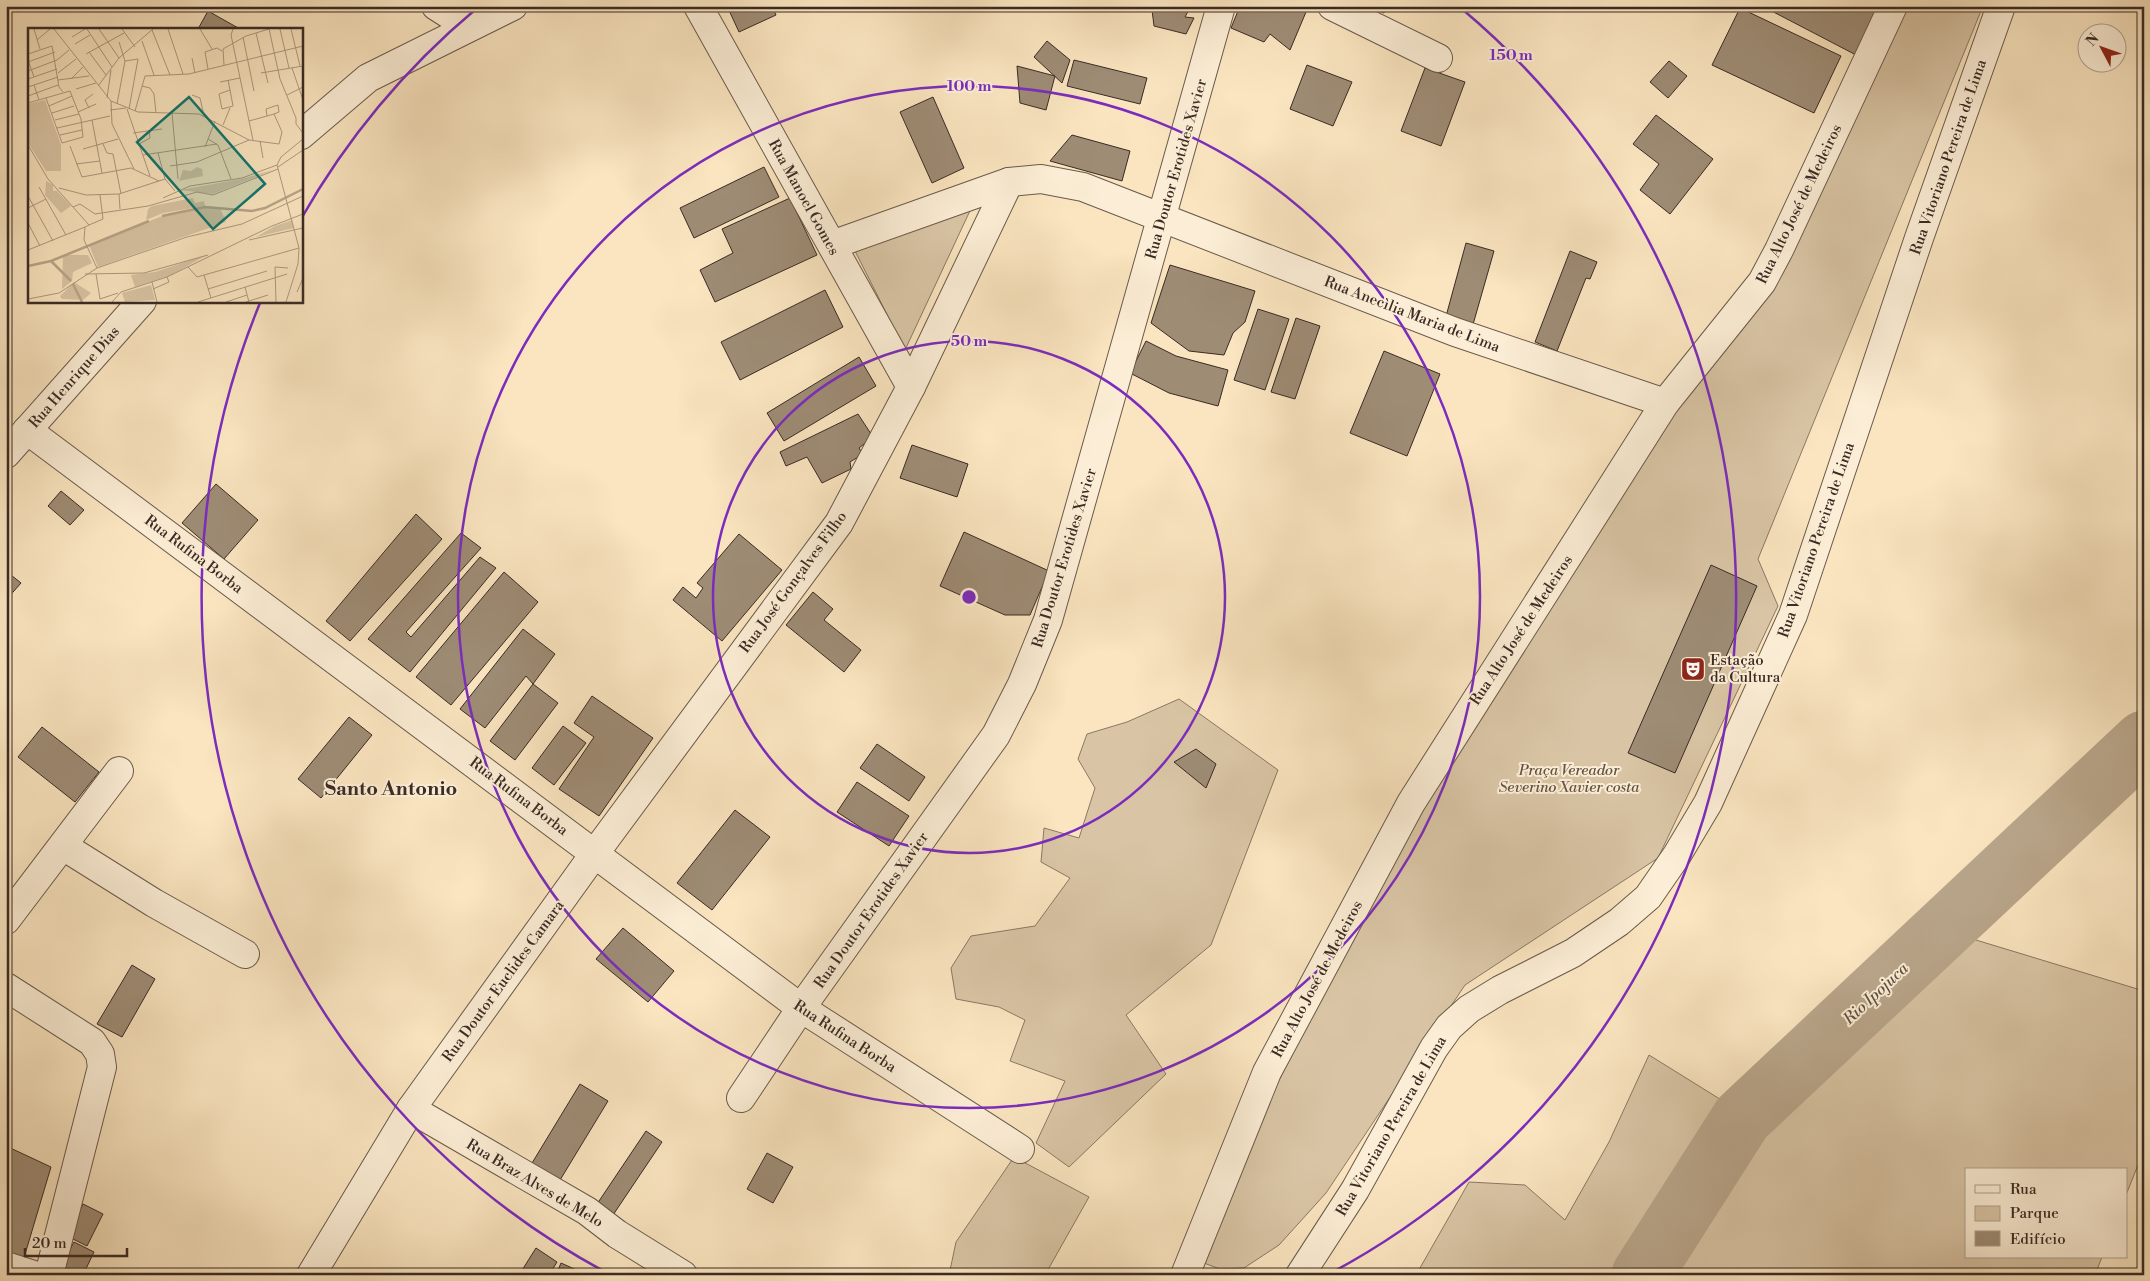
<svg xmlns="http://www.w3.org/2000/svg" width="2150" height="1281" font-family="'Libre Bodoni',serif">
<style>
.green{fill:#d9c5a5;stroke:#8a7864}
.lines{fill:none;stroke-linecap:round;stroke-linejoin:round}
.river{stroke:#b9a68b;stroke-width:61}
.building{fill:#9e8c75;stroke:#3a2b24}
.minor-casing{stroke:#6a5a4b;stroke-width:30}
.minor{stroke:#fceed6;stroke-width:28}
.ring{fill:none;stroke:#7b2cbf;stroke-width:2.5}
.labels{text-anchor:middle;stroke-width:4;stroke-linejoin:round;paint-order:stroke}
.street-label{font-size:15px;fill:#3a2b24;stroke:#fceed6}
.poi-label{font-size:15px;fill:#3a2b24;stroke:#fceed6;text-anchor:start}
.park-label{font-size:15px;font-style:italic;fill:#625244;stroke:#fceed6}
.water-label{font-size:16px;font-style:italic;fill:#605043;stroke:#fceed6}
.district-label{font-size:20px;font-weight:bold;fill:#3a2b24;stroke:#fceed6}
.inset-river{fill:none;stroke:#b9a68b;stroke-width:2.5}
.inset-road{fill:none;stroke:#ad9b82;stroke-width:1}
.view{fill:#0f766e;fill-opacity:0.15;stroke:#0f766e;stroke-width:2.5}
.inset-edge{fill:none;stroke:#3a2b24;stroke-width:2.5}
.centre{fill:#7b2cbf;stroke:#fceed6;stroke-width:2.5}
.ring-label{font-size:15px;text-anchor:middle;font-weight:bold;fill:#7b2cbf;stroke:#fceed6;stroke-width:4;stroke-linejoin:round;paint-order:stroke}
</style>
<rect width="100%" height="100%" fill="#fae5c0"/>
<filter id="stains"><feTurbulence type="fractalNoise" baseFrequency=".004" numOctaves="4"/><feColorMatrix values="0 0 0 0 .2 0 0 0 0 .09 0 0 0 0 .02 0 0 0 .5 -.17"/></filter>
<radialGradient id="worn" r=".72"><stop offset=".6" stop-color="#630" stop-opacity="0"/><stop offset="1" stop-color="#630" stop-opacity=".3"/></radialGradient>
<g class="green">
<polygon points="1907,6 1983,6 1758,559 1778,606 1658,858 1465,985 1326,1193 1279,1245 1244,1268 1220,1269 1193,1259 1201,1235 1423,795 1677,403 1782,273"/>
<polygon points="975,200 905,350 853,247"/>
<polygon points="1179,699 1278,770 1211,945 1126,1015 1166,1074 1069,1167 1036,1143 1065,1081 1010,1061 1025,1020 999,1007 956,999 951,968 971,936 1035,926 1070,878 1041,862 1044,828 1079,838 1095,788 1078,759 1087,734 1127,722"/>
<polygon points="1943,930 2144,991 2144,1150 2126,1195 2126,1170 1966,1170 1966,1257 2102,1257 2095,1275 1644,1275 1661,1245"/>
<polygon points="1649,1055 1723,1101 1613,1275 1416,1275 1469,1182 1525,1185 1565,1220 1609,1142"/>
<polygon points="1014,1157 1089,1197 1045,1275 949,1275 956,1242"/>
</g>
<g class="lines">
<polyline class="river" points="1642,1275 1742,1118 2144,741"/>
</g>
<g class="building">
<polygon points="727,6 772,6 776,15 739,32"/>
<polygon points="1143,6 1191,6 1185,17 1194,18 1186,34 1154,26 1152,10"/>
<polygon points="1240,6 1293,6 1306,12 1290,50 1270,34 1264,42 1231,28"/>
<polygon points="1369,6 1387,6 1384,13"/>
<polygon points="1762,6 1883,6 1858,56"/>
<polygon points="1740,8 1841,56 1814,113 1712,65"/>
<polygon points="208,11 240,29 198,29"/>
<polygon points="1047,41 1070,60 1062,83 1034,57"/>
<polygon points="1074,60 1147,78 1140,104 1067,86"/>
<polygon points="1669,61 1687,76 1668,98 1650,82"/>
<polygon points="1307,65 1352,82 1333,126 1290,109"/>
<polygon points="1017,66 1055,76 1046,110 1020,103"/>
<polygon points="1425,68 1465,82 1441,146 1401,131"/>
<polygon points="933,97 964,168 932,183 900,112"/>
<polygon points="1656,115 1713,159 1670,214 1640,190 1659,164 1633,144"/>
<polygon points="1072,135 1130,151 1122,181 1050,161"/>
<polygon points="764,167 779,197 694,238 680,208"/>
<polygon points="790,198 817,255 715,302 700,270 733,253 722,229"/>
<polygon points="1466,243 1494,251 1472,328 1445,320"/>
<polygon points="1570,251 1597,262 1590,279 1586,278 1557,351 1535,342"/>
<polygon points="1170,265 1255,291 1245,322 1233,333 1224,355 1189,351 1151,323"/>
<polygon points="825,290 843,327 740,380 721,342"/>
<polygon points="1258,309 1289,319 1265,390 1234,380"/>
<polygon points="1296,318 1320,326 1295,399 1271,392"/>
<polygon points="1146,341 1176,356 1228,370 1218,406 1169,393 1130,373"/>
<polygon points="1384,351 1440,374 1407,456 1350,433"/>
<polygon points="859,357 876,386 784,441 767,413"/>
<polygon points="858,414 873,437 859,448 863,454 850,462 851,469 822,483 807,457 786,466 780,452"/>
<polygon points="912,445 968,464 957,497 900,478"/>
<polygon points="216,484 258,520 224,559 182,523"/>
<polygon points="61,491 84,510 70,525 48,506"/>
<polygon points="416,514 442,539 350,641 326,621"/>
<polygon points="964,532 1049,571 1030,615 1005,615 940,586"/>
<polygon points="461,533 481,548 406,632 411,637 480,557 496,568 410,672 368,639"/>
<polygon points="739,534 782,570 722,641 673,600 683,587 696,598 703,588 697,583"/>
<polygon points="1711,565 1757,586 1675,773 1628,753"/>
<polygon points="6,571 21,583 6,600"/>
<polygon points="504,572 538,602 451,705 416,677"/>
<polygon points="813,592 833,609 824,620 861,650 844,672 786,625"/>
<polygon points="523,629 555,654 533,684 526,676 485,728 460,709"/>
<polygon points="533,684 558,703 515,760 490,741"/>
<polygon points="592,696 653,738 599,816 559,789 594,737 574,723"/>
<polygon points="349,717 372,735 321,798 298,779"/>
<polygon points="563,726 586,743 554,785 532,768"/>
<polygon points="42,727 99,772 75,802 18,757"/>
<polygon points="877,744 925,777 909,801 860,768"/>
<polygon points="1196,749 1216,764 1206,788 1174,762"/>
<polygon points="857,782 909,816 889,846 837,812"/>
<polygon points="735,810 770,837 712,910 677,883"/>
<polygon points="623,928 674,971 648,1002 596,959"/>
<polygon points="132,965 155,979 122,1037 97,1024"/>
<polygon points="580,1084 608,1101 557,1185 529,1168"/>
<polygon points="646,1131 662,1142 611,1218 595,1207"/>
<polygon points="6,1146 51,1167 23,1261 6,1258"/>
<polygon points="767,1153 793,1167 773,1203 747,1189"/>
<polygon points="83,1204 103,1214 87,1246 67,1236"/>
<polygon points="74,1242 94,1252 83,1275 61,1275 57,1273"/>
<polygon points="536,1248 557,1262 549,1275 519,1275"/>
<polygon points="561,1263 581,1272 580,1275 556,1275"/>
</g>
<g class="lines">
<defs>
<g id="minor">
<polyline points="436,6 469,27"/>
<polyline points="698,6 911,387"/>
<polyline points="1332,6 1438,58"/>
<polyline points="301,135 368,78 513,6"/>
<polyline points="832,245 1009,182 1041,179 1083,187 1455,332 1665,403"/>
<polyline points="27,430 801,1008 1020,1149"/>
<polyline points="6,454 142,301"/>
<polyline points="63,846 154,903 245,954"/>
<polyline points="6,920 119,771"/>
<polyline points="6,987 92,1042 100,1054 102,1067 49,1275"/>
<polyline points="741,1098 801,1008 996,735 1022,684 1048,620 1221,6"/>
<polyline points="411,1109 587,1211 617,1234 683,1275"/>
<polyline points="6,1266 34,1275"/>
<polyline points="311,1275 411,1109 595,853 839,523 911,387 1009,182"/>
<polyline points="1185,1275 1267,1072 1411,803 1665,403 1762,282 1779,250 1893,6"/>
<polyline points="1300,1275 1355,1190 1434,1048 1449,1027 1469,1009 1500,990 1573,953 1619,922 1648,897 1677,855 1708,803 1793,615 1919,238 2001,6"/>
</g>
</defs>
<use href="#minor" class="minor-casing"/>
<use href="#minor" class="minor"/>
</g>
<g class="ring">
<circle cx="969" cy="597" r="256"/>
<circle cx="969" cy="597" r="511"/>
<path d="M609 1274A767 767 0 0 1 260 303M301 219A767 767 0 0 1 476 9M1462 9A767 767 0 0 1 1329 1274"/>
</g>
<defs>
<symbol id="theatre-square" viewBox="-11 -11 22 22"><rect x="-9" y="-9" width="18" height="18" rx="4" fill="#8f2418" stroke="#fceed6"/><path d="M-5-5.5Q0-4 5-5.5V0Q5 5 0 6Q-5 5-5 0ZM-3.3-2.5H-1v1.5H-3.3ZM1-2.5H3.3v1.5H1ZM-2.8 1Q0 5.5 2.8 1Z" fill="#fff"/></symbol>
</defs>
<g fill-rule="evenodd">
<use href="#theatre-square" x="1679" y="655" width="28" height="28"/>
</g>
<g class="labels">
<g class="street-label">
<text transform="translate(1948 157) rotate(-71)" y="5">Rua Vitoriano Pereira de Lima</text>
<text transform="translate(1176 169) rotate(-74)" y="5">Rua Doutor Erotides Xavier</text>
<text transform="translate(804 197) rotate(61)" y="5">Rua Manoel Gomes</text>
<text transform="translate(1799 204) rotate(-64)" y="5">Rua Alto José de Medeiros</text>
<text transform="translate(1412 314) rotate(21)" y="5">Rua Anecìlia Maria de Lima</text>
<text transform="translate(74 377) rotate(-49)" y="5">Rua Henrique Dias</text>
<text transform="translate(1816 540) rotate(-71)" y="5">Rua Vitoriano Pereira de Lima</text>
<text transform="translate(194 554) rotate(37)" y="5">Rua Rufina Borba</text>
<text transform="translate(1064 558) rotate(-73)" y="5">Rua Doutor Erotides Xavier</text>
<text transform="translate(793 582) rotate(-54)" y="5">Rua José Gonçalves Filho</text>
<text transform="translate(1521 630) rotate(-57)" y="5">Rua Alto José de Medeiros</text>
<text transform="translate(519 796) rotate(37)" y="5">Rua Rufina Borba</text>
<text transform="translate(871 910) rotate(-55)" y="5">Rua Doutor Erotides Xavier</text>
<text transform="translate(1317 979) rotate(-62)" y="5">Rua Alto José de Medeiros</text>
<text transform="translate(503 981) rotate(-54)" y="5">Rua Doutor Euclides Camara</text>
<text transform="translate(845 1036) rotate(33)" y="5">Rua Rufina Borba</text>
<text transform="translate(1391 1126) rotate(-60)" y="5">Rua Vitoriano Pereira de Lima</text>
<text transform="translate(535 1183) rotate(31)" y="5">Rua Braz Alves de Melo</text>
</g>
<g class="poi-label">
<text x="1710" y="665">Estação<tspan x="1710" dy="17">da Cultura</tspan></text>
</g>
<g class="park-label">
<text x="1569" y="775">Praça Vereador<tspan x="1569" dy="17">Severino Xavier costa</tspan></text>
</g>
<g class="water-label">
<text transform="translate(1875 993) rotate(-43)" y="6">Rio Ipojuca</text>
</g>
<g class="district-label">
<text x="391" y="795">Santo Antonio</text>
</g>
</g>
<g transform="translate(28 28)">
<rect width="275" height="275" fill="#fae5c0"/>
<path d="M17,72L33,117V143H18L0,115V76ZM169,139L174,141L175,148L151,153L155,142L163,143ZM245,142L185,166L152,162L213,151ZM18,153L25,157V163H29L43,178L33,185L17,167ZM165,170L167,175L176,173L177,178L135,185L118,192L120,181L124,178ZM169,180H192L198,194L70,239L61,217L142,185ZM264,192L266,200L228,209L247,198ZM35,227H60L64,235L45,244L44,253L34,261ZM178,227L144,247L107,259L103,247L127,244ZM46,254L63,265L55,272L34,271L32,268ZM123,257L127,272L97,274L94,265Z" fill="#d9c5a5"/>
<path class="inset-river" d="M134,188L177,179L224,183L237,180L275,161M23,233L43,253M0,238L23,233L121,193M45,256L54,274"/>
<path class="inset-road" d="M6,1L12,21M26,1L83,73L110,84L171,86L221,112L251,116M59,1L84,39M71,1L91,30M94,1L107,19M140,1L155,46M172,1L184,21M205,1L203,7L225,112M241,1L252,51L268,90V96L275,105M252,1L261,40M263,1L272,38M124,2L142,47M228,5L240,55M44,9L57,1M215,9L226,63M9,12L22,1M114,13L126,47M47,16L62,7M61,24L78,47M0,26L24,18L31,59L35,64M58,26L96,5M164,30L167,45M0,32L6,49M97,33L110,31L101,81M0,34L27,24M196,37L195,21L218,8L241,1M264,40L275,72M180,41L177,24L189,20L194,23M0,43L29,32L41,22M30,45L48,31M233,45L275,38M0,51L29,41M43,51L55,39M30,52L61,48M200,52L202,62L205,78L194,81L191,66L202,62M192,54L212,50M6,57L11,72M70,58L91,30L125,1M114,58L122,60L126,66L128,85M0,59L30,49M48,61L68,55M164,67L172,70L176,88M259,67L275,59M0,68L30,57M79,70L83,42M83,73L84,96L106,141M0,75L42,63L53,91L55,109L34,115L18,70M89,76L97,33L91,14M21,78L44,68M61,80L57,72L65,66M99,81L122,148M82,82L98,80M107,83L117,48L161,46L275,18M50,84L68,76M24,85L46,78M144,85L150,151M246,86L254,104L251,116M27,92L51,86M64,92L74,145M221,93L239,88L246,86L251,84L250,77L238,81L239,88M195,97L202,80M29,100L82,88M105,105L134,101M32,107L54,102M180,111L190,117L203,151M232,113L235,130M75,116L79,125L85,126L93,166M111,116L122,110L121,102M0,117L20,151L61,197M42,118L54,149L103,140L131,153M177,119L187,93M55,121L90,111M130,125L137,151L147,163M115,127L189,116M48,136L72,133M249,137L271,220L270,236L258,274M249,137L253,129L275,111M142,138L169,134L221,112M250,139L275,122M11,159L38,207M31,160L58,167L91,166L137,151M91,166L92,181M0,168L25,213M135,170L162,158L214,150L249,137M45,179L52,176L67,186L120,178L169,164L185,167L250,141M0,180L18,171M0,195L12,218M61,197L75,191L72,167M221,212L275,200M0,222L57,199M160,239L169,249L271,220M69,240L159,209L214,196L275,168M57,246L116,245L180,227M68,246L72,271L90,265M176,247L183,270M124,254L129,274M217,259L221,274M125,261L141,254L139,249M180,261L239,243M269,264L275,250M0,271L31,265L69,240L56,212L57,199L61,197M84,274L93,264L139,249L244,198L275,186M170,274L259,246M198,274L219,267M218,274L240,267M248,274L247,239L260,240"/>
<path class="view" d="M161,69L237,156L185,201L109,114Z"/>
<rect width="275" height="275" class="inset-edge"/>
</g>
<circle cx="969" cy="597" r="8" class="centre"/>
<g class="ring-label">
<text x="1511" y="60">150 m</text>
<text x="969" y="91">100 m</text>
<text x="969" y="346">50 m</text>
</g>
<rect width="2150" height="1281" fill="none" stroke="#fae5c0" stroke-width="25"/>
<rect x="8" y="8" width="2135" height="1266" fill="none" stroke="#3a2b24" stroke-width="2.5"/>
<rect x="12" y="12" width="2125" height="1256" fill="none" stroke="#3a2b24"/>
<rect x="1965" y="1168" width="162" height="90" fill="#fceed6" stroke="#aea08f"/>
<rect x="1975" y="1185" width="25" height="8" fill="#fceed6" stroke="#aea08f"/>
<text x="2010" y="1194" font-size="15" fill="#3a2b24">Rua</text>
<rect x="1975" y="1206" width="25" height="15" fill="#d9c5a5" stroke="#aea08f"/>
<text x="2010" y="1218" font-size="15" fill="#3a2b24">Parque</text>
<rect x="1975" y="1231" width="25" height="15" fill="#9e8c75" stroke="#aea08f"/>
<text x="2010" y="1244" font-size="15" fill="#3a2b24">Edifício</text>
<g transform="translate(2102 48) rotate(311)"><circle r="24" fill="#fceed6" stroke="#aea08f"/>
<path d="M0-4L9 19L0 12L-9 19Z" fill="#8f2418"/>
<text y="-8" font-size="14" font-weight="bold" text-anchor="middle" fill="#3a2b24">N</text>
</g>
<path d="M25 1248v8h102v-8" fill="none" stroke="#3a2b24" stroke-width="2.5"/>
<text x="32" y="1248" font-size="15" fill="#3a2b24" stroke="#fceed6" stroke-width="4" paint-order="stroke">20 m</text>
<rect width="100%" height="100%" filter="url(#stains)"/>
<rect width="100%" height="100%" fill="url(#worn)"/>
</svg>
